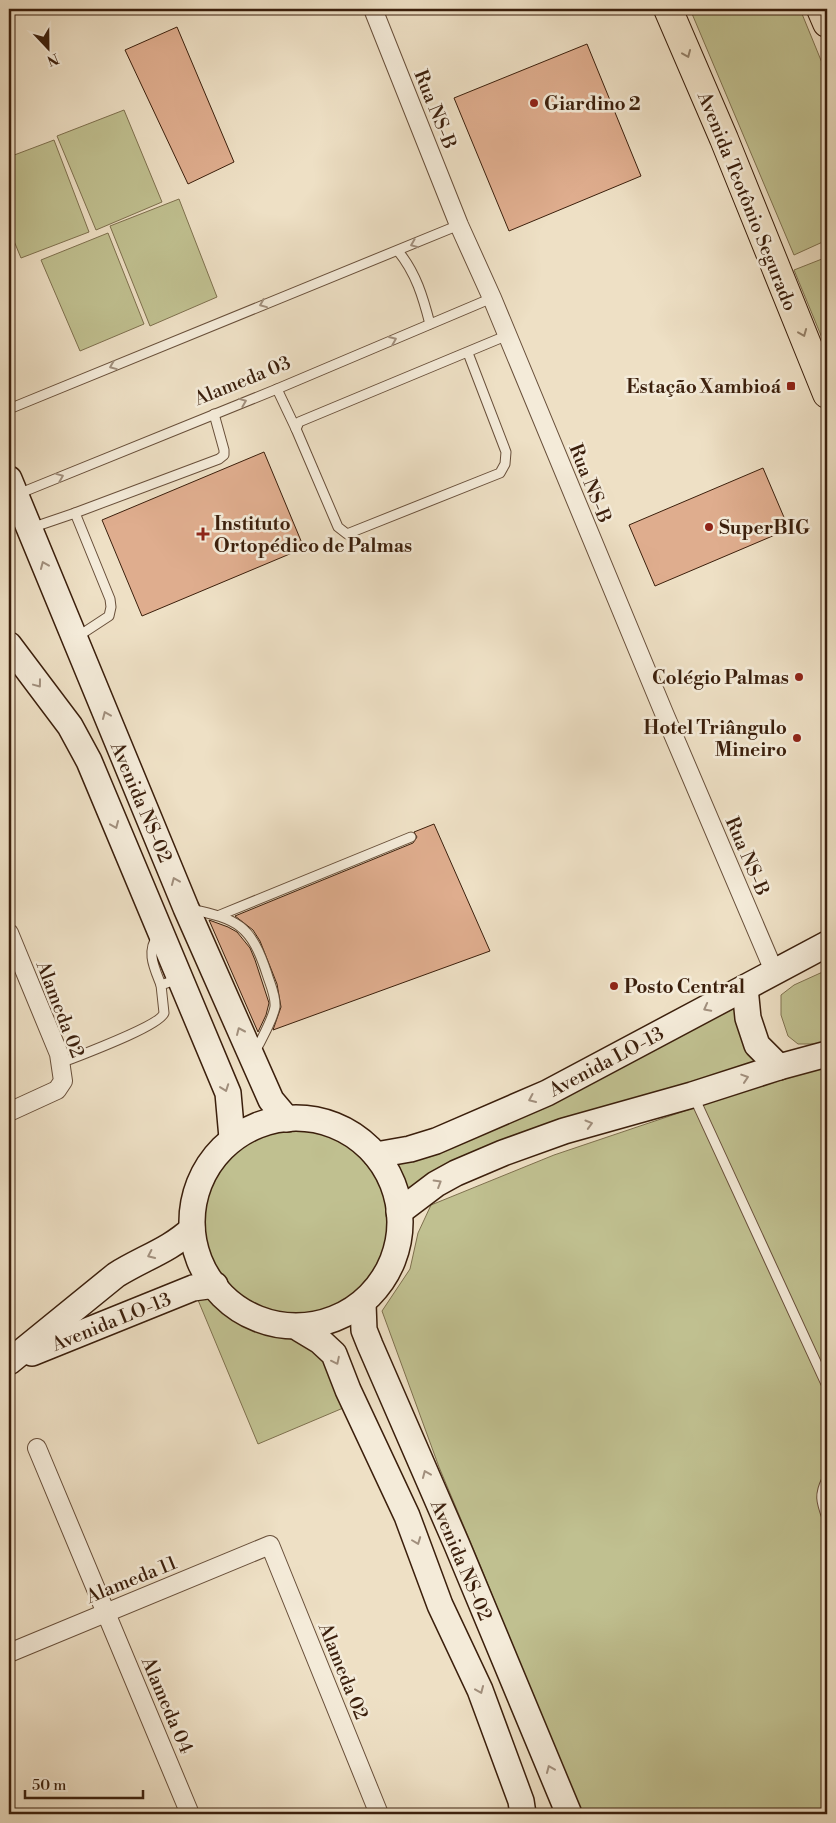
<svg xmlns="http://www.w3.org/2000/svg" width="836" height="1823" font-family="'Libre Bodoni',serif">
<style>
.green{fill:#c0c090;stroke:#7e704e}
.building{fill:#dfad8e;stroke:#3b1f0c}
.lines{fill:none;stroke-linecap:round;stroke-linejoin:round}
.lane-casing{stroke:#684f3a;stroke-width:11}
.street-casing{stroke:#684f3a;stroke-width:20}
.secondary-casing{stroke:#3b1f0c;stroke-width:28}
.primary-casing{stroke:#3b1f0c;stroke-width:30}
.lane{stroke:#f4ebd9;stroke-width:9}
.street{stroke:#f4ebd9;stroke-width:18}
.secondary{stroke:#f4ebd9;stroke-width:25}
.primary{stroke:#eee0c5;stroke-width:28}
.oneway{stroke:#948068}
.oneway2{stroke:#a18f7d}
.poi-dot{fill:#8f2418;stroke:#f4ebd9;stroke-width:2}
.labels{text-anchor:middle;stroke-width:5;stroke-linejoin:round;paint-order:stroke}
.poi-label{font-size:19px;font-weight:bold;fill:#3b1f0c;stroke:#f4ebd9;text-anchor:start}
.street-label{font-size:19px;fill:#3b1f0c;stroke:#f4ebd9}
</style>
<rect width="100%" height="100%" fill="#eee0c5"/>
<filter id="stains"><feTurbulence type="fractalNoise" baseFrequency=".004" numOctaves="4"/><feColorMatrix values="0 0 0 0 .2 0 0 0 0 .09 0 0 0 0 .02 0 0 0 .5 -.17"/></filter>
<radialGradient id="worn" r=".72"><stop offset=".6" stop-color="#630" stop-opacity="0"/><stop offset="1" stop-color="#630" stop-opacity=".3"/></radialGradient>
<g class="green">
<polygon points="690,9 800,9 827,75 827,240 794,255"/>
<polygon points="124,110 162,202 96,230 57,136"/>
<polygon points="54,140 89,232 21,258 9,229 9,157"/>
<polygon points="179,199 217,297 150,326 110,226"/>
<polygon points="108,233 144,324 80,351 41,260"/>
<polygon points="827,257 827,350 794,270"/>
<polygon points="827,970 827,1041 819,1044 798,1044 788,1036 781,1015 781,995 794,985"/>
<polygon points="745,988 773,1058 536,1136 399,1212 391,1264 363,1304 301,1329 355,1403 258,1444 193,1288 214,1285 199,1258 195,1196 216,1154 232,1138 287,1119 351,1134 376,1155 450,1135"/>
<polygon points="827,1063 827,1814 583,1814 551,1742 481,1567 439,1467 382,1311 410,1269 418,1233 431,1205 554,1155"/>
</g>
<g class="building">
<polygon points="177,27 234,162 188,184 125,50"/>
<polygon points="587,44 641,176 509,231 454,98"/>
<polygon points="264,452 304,548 142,616 102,520"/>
<polygon points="763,468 789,529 655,586 629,525"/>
<polygon points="434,824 490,951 273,1030 281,1007 277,984 260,941 253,930 235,916 413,843 417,837 414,832"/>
<polygon points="209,920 228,927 237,932 250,948 255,960 269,1003 266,1015 258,1032"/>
</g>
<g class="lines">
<defs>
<g id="lane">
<path d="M398,251C416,273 423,297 430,324"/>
<polyline points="468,353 506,452 505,464 500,473 347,534 338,527 296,429 299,422 508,335"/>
<polyline points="277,389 296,429"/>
<polyline points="9,409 459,225"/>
<polyline points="18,494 277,389 492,298"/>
<polyline points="75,513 219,459 224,455 224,450 214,414"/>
<polyline points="31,528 75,513 110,599 111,607 109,616 77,637"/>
<path d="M190,909C238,919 251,925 267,974C270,984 276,996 275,1007C273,1018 260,1043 254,1053"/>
<polyline points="220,915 411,837"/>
<path d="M158,935C146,952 154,967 161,985"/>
<path d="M61,1063C78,1056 160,1026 164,1013L161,985L178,979"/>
<polyline points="694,1097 827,1386"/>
<path d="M827,1479C819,1495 821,1501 827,1518"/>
</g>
<g id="street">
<polyline points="373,9 459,225 492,298 664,713 774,971"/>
<polyline points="9,933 59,1054 63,1081 57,1090 9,1112"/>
<polyline points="37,1448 190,1814"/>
<polyline points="9,1653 270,1545 379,1814"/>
</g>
<g id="secondary">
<polyline points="9,479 186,908 271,1100 287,1119"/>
<polyline points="9,645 70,726 89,761 228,1093 232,1138"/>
<polyline points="745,988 748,1018 757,1045 779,1067"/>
<circle cx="296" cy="1222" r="104"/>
<polyline points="376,1155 410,1149 436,1141 547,1093 827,944"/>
<polyline points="399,1212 436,1184 456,1173 503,1153 564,1131 692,1095 779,1067 827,1054"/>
<polyline points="363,1304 364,1330 370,1345 457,1545 569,1814"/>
<polyline points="300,1329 320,1341 334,1354 348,1390 407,1516 440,1605 480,1690 521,1801 523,1814"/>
<polyline points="32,1353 193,1288 215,1285"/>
<path d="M9,1362L116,1275C141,1259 170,1250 192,1229"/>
</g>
<g id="primary">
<polyline points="668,9 724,139 827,394"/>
<polyline points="821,9 827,23"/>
</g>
</defs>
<use href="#lane" class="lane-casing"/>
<use href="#street" class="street-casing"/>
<use href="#secondary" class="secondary-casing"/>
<use href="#primary" class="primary-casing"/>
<use href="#lane" class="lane"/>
<use href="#street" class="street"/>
<use href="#secondary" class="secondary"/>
<use href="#primary" class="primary"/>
</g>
<defs><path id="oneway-chevron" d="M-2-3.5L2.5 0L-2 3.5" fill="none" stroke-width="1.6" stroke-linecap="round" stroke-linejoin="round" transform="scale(1.25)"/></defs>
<g class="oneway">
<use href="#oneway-chevron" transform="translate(687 54) rotate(67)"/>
<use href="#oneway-chevron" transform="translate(803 333) rotate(68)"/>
</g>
<g class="oneway2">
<use href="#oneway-chevron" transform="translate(414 244) rotate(158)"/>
<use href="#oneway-chevron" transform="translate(263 304) rotate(158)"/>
<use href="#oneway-chevron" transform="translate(393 340) rotate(-23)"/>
<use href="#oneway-chevron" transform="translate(113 366) rotate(158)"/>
<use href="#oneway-chevron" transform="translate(243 402) rotate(-22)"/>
<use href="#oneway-chevron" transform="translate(60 477) rotate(-22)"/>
<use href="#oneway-chevron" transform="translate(44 565) rotate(-113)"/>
<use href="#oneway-chevron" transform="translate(38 684) rotate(53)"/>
<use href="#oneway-chevron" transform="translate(106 715) rotate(-113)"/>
<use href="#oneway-chevron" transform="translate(115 825) rotate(67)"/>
<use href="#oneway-chevron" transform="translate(175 881) rotate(-113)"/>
<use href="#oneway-chevron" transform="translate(707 1008) rotate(152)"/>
<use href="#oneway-chevron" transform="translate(240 1031) rotate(-114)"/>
<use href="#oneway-chevron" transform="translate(745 1078) rotate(-18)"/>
<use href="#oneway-chevron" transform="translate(225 1088) rotate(70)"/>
<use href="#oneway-chevron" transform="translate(532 1099) rotate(156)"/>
<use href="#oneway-chevron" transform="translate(589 1124) rotate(-16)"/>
<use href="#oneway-chevron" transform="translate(438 1183) rotate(-31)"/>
<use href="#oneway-chevron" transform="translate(151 1255) rotate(155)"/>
<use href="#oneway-chevron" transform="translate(336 1361) rotate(64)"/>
<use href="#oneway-chevron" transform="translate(426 1474) rotate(-113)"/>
<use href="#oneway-chevron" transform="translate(417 1541) rotate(69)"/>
<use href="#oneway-chevron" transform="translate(480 1690) rotate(67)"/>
<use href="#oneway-chevron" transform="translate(550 1769) rotate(-113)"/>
</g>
<g class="poi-dot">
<circle cx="534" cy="103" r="5"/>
<rect x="786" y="381" width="10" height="10" rx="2.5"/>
<circle cx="709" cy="527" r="5"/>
<path d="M200.5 526.5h5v5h5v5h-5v5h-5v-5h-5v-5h5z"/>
<circle cx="799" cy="677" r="5"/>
<circle cx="797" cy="738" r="5"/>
<circle cx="614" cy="986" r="5"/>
</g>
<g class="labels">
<g class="poi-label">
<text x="544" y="110">Giardino 2</text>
<text x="781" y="393" text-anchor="end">Estação Xambioá</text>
<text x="214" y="530">Instituto<tspan x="214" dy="22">Ortopédico de Palmas</tspan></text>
<text x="719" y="534">SuperBIG</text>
<text x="789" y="684" text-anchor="end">Colégio Palmas</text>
<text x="787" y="734" text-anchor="end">Hotel Triângulo<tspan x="787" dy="22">Mineiro</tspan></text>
<text x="624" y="993">Posto Central</text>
</g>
<g class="street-label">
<text transform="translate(436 109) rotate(68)" y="7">Rua NS-B</text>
<text transform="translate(748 201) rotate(68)" y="7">Avenida Teotônio Segurado</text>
<text transform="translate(242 380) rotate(-22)" y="7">Alameda 03</text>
<text transform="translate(591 483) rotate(68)" y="7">Rua NS-B</text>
<text transform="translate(142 802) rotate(67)" y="7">Avenida NS-02</text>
<text transform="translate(748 856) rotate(67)" y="7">Rua NS-B</text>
<text transform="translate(61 1009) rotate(69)" y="7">Alameda 02</text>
<text transform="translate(606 1061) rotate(-28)" y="7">Avenida LO-13</text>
<text transform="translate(111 1321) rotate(-22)" y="7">Avenida LO-13</text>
<text transform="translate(462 1560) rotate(67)" y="7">Avenida NS-02</text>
<text transform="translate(131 1579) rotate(-22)" y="7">Alameda 11</text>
<text transform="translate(344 1671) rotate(68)" y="7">Alameda 02</text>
<text transform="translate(168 1705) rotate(67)" y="7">Alameda 04</text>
</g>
</g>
<rect width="836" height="1823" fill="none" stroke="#eee0c5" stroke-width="30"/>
<rect x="10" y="10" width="816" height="1803" fill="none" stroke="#3b1f0c" stroke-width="2.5"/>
<rect x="15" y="15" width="806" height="1793" fill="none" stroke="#3b1f0c"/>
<g transform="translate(48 48) rotate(158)" stroke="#f4ebd9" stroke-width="4" paint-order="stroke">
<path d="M0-4L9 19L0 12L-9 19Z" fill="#3b1f0c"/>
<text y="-8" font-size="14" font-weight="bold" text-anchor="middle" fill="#3b1f0c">N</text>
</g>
<path d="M25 1790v8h118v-8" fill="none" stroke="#3b1f0c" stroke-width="2.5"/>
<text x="32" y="1790" font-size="15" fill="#3b1f0c" stroke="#f4ebd9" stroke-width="4" paint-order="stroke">50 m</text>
<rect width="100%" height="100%" filter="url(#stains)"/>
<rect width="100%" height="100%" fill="url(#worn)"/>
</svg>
